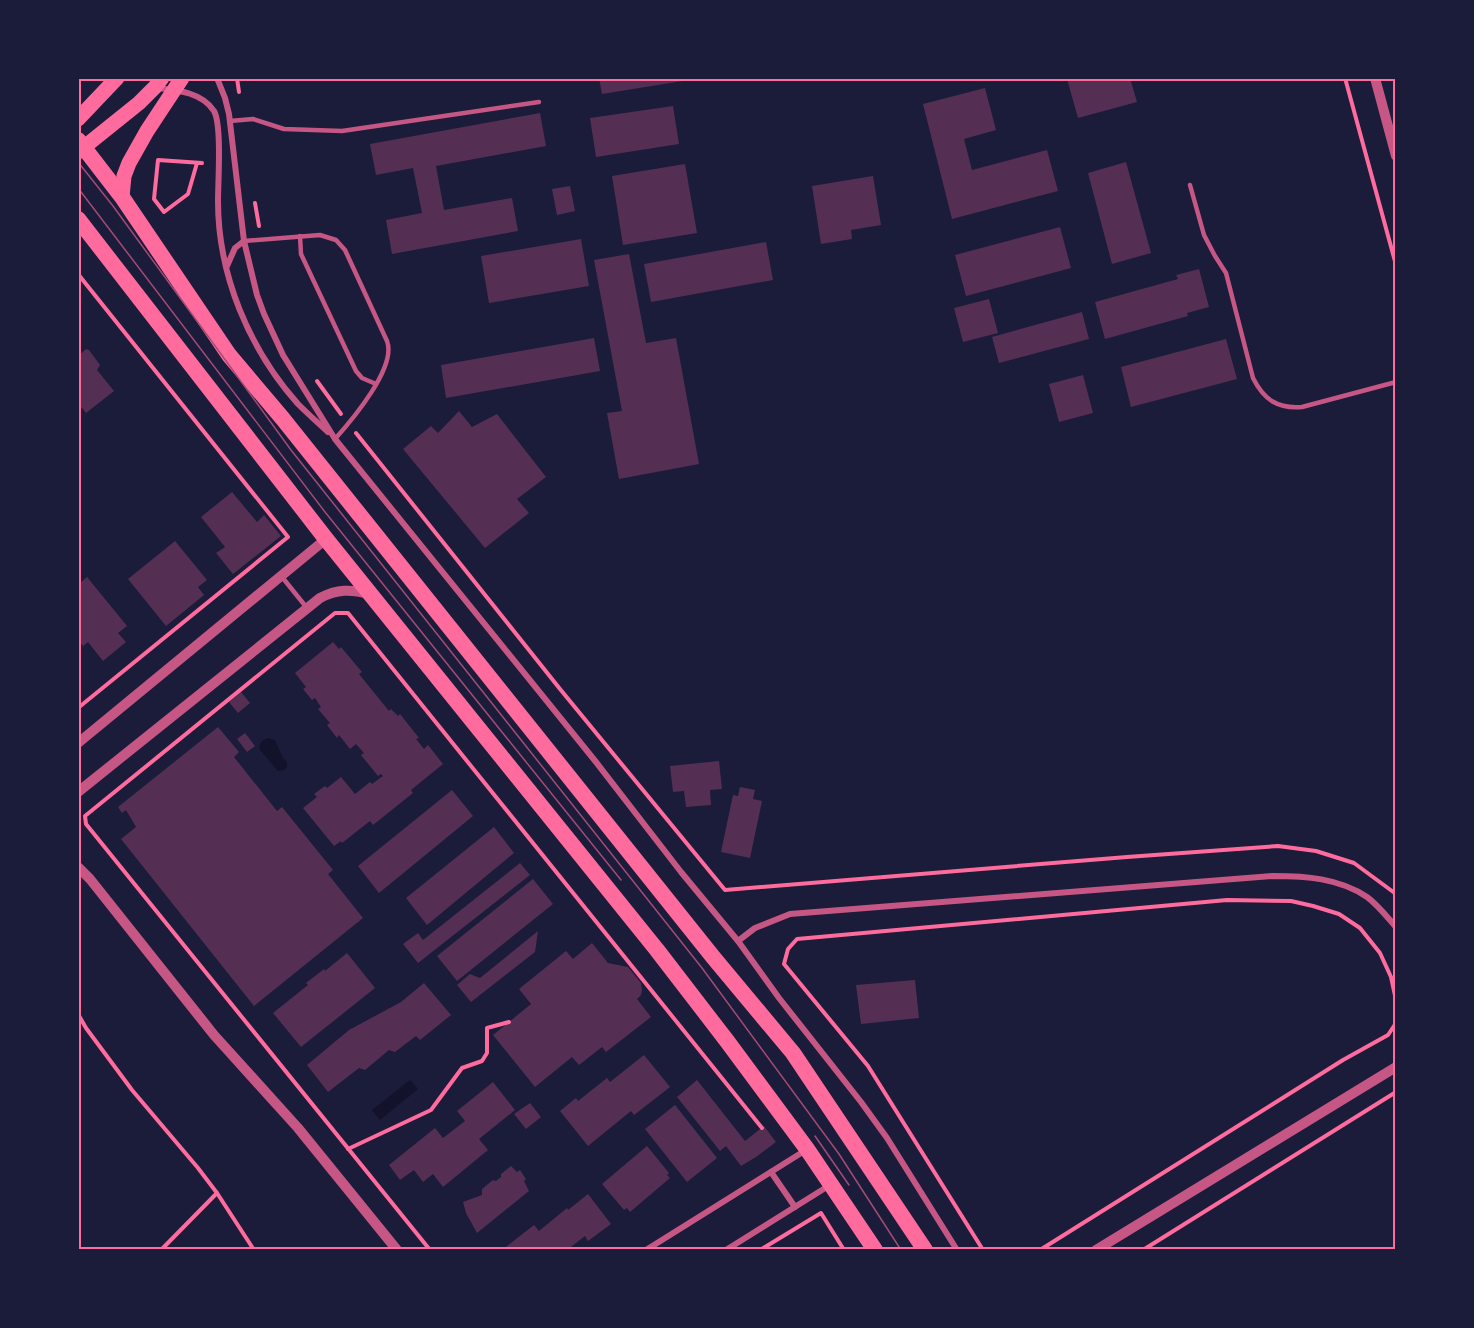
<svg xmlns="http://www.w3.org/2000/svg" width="1474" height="1328" font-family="Barlow,sans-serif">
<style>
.water{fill:#12122b}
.building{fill:#542f53}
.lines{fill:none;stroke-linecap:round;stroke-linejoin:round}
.path{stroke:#ff6b9d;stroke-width:4}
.service{stroke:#c65784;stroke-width:4.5}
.minor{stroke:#c65784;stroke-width:6}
.tertiary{stroke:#c65784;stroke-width:10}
.primary{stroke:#ff6b9d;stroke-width:15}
.trunk{stroke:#ff6b9d;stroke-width:16}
.tram{stroke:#a44b75;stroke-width:1.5}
.neatline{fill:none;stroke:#ff6b9d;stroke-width:2}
</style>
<rect width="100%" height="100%" fill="#1b1b3a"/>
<g class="water">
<path d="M268,738L275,740L283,758L287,762V767L284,770L278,771L260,750C258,744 262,740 268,738Z"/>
<polygon points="410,1080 418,1089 380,1120 372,1110"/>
</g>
<g class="building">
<polygon points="599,78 694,78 695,79 602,94"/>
<polygon points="1071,78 1130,78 1137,102 1078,118 1067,79"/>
<polygon points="985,88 996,130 964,139 972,170 1047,150 1058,191 952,219 923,104"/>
<polygon points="673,106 679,144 596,157 590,118"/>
<polygon points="540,113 546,146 436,166 444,210 512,198 518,231 392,254 386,220 422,213 413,168 376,175 370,144"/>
<polygon points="1126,162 1151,253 1112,264 1088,173"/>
<polygon points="685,164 697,233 623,245 612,176"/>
<polygon points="873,176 881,225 851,230 852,239 821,244 812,186"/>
<polygon points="570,186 575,211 557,215 552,189"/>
<polygon points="1060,227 1071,268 966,296 955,255"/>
<polygon points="581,239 589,286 489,303 481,256"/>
<polygon points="766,242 773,280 651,302 644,264"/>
<polygon points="629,254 646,343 676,338 699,464 619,479 607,413 622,411 594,260"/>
<polygon points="1199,269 1209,307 1187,313 1188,316 1105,339 1095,302 1178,279 1176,275"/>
<polygon points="989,299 998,333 963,342 954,308"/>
<polygon points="1082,312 1089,339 999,363 992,337"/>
<polygon points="594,338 600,371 446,398 441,365"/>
<polygon points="1226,339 1237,379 1131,407 1121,367"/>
<polygon points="86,349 89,350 100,365 97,370 114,391 86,413 82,408 78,406 78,356"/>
<polygon points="1083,375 1093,413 1059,422 1049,384"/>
<polygon points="459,411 472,427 497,414 546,477 517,499 529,513 485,548 403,449 431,426 438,433"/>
<polygon points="232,492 257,522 264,515 281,536 233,574 216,553 225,547 201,517"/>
<polygon points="175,541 207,580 198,587 204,595 166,626 128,579"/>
<polygon points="87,577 127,626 118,633 126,642 103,661 88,642 83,646 78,640 78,581 80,583"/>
<polygon points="333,642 339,649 341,647 362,672 359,674 389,711 391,709 398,716 400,714 419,738 416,739 424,749 428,745 443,764 411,790 413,793 373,825 370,821 342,843 341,841 334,846 303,808 317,797 314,794 325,786 327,788 341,777 355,794 370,782 372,784 383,776 381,774 378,776 361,755 364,753 356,744 350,749 339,735 337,738 327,725 330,723 318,709 321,707 315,698 312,700 303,689 306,687 295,673"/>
<polygon points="241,692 250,703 238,713 229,702"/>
<polygon points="218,727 239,752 234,757 277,811 282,807 333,870 328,874 363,918 254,1006 121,839 136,827 126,810 122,813 118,807"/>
<polygon points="245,733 255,746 247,752 237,739"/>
<polygon points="719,761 722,789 710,790 711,805 686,807 684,791 673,792 670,766"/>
<polygon points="740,787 755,790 753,799 762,801 750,858 721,852 733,795 738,796"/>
<polygon points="452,790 473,816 379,893 358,866"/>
<polygon points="494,827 514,853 427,925 406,898"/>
<polygon points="520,863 530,875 418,963 403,944 418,933 423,940"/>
<polygon points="533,879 553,904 457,981 437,956"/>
<polygon points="538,931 535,952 471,1002 457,985 470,974 480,978"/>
<polygon points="592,943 608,963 628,967 641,983 642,990 641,995 637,999 651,1017 606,1052 602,1047 579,1065 572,1057 535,1087 493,1035 531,1004 519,989 566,951 573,959"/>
<polygon points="347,953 375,988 301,1047 273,1013 308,985 306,983 324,969 325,971"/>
<polygon points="915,980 919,1018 861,1024 856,985"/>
<polygon points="424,983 451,1015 420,1040 416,1036 395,1052 389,1050 365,1070 359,1068 328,1092 307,1065 349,1030 401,1002"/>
<polygon points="644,1055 670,1087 634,1115 631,1111 588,1146 560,1111 576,1098 578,1101 607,1078 610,1082"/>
<polygon points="697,1080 745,1141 764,1126 776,1142 756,1157 741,1166 726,1146 720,1151 677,1097"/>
<polygon points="493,1082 515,1110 479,1139 488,1150 443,1187 433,1174 423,1182 414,1170 400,1180 389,1165 435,1128 443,1138 465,1121 457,1111"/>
<polygon points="530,1103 541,1117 526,1129 514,1114"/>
<polygon points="675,1105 717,1158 687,1182 645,1129"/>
<polygon points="647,1146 669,1173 667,1175 670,1178 630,1212 627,1208 624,1210 602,1184"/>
<polygon points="511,1166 517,1172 520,1170 526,1179 524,1181 529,1191 477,1233 466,1213 463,1202 482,1195 482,1189 493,1180 496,1181 501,1177 501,1174"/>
<polygon points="588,1194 611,1224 588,1241 585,1236 567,1250 502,1250 534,1225 539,1231 567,1208 568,1210"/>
</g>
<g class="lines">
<g class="path">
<polyline points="237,78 239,92"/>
<polyline points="1345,78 1396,265"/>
<polyline points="197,163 188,194 164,212 154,199 158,160 202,163"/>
<polyline points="255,203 259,226"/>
<polyline points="78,274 288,537 78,708"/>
<polyline points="317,381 341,414"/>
<polyline points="356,433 560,689 725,890 1127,857 1278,846 1316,851 1354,863 1396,894"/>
<polyline points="78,1014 86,1028 132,1090 198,1168 217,1193 254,1250"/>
<polyline points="348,1149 431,1110 462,1068 482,1061 487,1053 487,1028 509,1022"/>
<polyline points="161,1250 217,1193"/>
<polyline points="430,1250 86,824 85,816 335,613 348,613 762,1128"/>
<polyline points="760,1250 821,1213 844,1250"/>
<polyline points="983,1250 868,1066 784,964 788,949 797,939 1227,900 1291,901 1313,906 1339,914 1360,928 1380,953 1391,977 1396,1000"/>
<polyline points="1040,1250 1343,1060 1388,1035 1396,1023"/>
<polyline points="1143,1250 1396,1092"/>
</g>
<g class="service">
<polyline points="230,121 253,119 284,129 342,131 539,102"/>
<path d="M1190,185L1204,235L1215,256L1226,273L1253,378C1264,400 1278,409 1302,407L1396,382"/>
<polyline points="300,236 301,254 356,371 362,378 376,384"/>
<path d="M244,241L320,235L336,240L345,250L387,341C397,367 352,420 335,439"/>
<polyline points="282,577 307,608"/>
</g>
<g class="minor">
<polyline points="217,78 225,98 229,114 244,241 257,295 264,314 283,355 335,439 596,762 681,872 738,941 779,998 861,1102 887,1138 957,1250"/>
<path d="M157,88C176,90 202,92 214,111C222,125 218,182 218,201C218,275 249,349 298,404C308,414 318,423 328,432"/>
<polyline points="227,266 235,248 244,241"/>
<path d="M738,941L755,928L790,914L1273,876C1305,876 1339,878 1367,897C1378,905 1387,917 1396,927"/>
<polyline points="771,1172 795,1207"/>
<polyline points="646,1250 806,1150"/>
<polyline points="726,1250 830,1185"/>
</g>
<g class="tertiary">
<polyline points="1375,78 1396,156"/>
<polyline points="78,743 326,539"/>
<path d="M78,792L320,598C337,589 351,589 369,594"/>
<polyline points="78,867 90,879 214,1035 298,1128 397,1250"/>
<polyline points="1096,1250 1396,1067"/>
</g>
<g class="primary">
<polyline points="78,119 117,78"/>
<polyline points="78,152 139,103 155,87 162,78"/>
<polyline points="122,197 124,176 129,163 147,131 182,78"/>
</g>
<g class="trunk">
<polyline points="78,140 122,197 229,355 283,419 713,957 793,1053 925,1250"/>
<polyline points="78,219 326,539 657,950 727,1041 807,1149 875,1250"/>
</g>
<g class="tram">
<polyline points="78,162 113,206 291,450 702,968 839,1154 901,1250"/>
<polyline points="78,188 325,512 621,880"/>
<polyline points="815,1136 849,1185"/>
</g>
</g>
<rect width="1474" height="1328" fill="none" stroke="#1b1b3a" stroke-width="159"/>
<rect x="80" y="80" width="1314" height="1168" class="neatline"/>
</svg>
